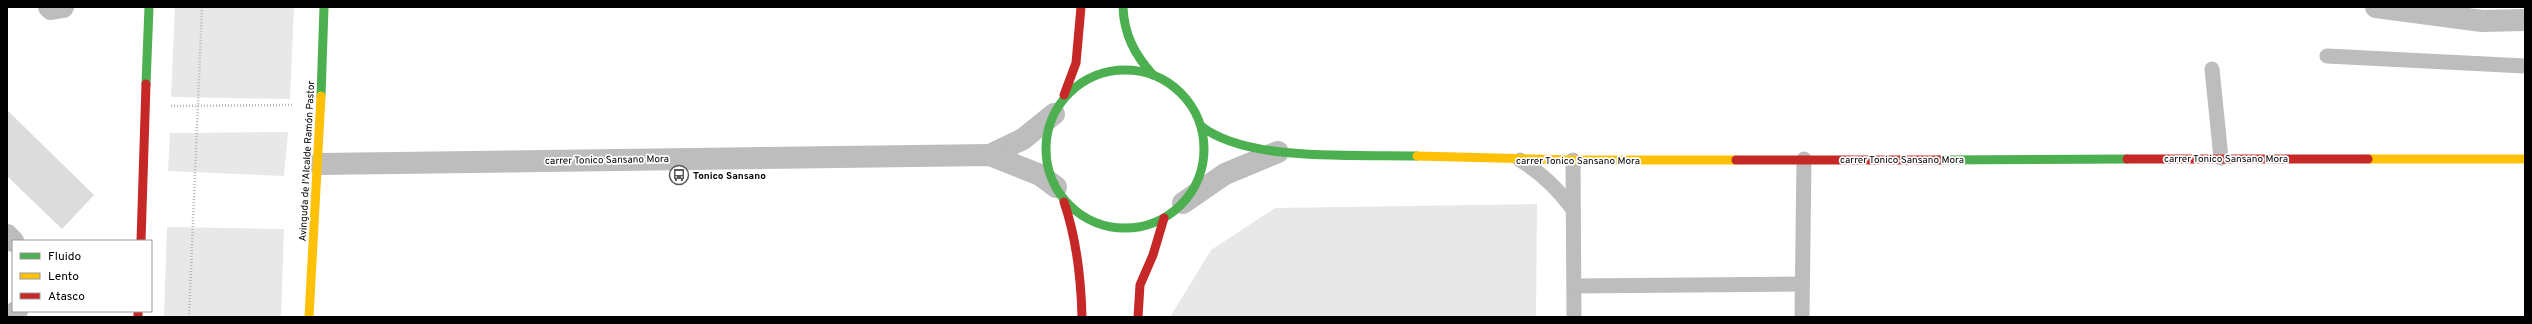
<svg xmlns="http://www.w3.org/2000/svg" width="2532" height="324" font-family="Overpass,sans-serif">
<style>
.green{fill:#e8e8e8}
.building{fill:#dcdcdc}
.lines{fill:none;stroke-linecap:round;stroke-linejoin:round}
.path{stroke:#b8b8b8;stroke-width:2.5;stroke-dasharray:1 2;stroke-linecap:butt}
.lane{stroke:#bdbdbd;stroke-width:15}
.street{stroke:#bdbdbd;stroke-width:22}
.fast{stroke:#4caf50;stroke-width:9}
.slow{stroke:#ffc107;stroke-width:9}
.jam{stroke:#c62828;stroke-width:9}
.labels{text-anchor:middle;stroke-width:3.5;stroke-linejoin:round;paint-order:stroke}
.street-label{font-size:10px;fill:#000;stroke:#fff}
.poi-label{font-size:10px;font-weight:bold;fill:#000;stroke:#fff;text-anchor:start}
</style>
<rect width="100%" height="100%" fill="#fff"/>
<g class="green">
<polygon points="175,7 294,7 290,99 171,97"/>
<polygon points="288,132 284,176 168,171 170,133"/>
<polygon points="1537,204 1536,317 1170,317 1211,250 1275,208"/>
<polygon points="167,227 284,229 281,317 164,317"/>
</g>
<polygon class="building" points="7,110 94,195 62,229 7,176"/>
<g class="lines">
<g class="path">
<polyline points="171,106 294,105"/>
<polyline points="189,317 202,7"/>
</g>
<g class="lane">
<polyline points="2327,56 2525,66"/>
<polyline points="2212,69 2221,158"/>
<path d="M1520,160C1542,173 1557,188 1572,208"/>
<polyline points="1573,160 1574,317"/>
<polyline points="1574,286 1802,284"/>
<polyline points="1802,317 1804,159"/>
</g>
<g class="street">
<polyline points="49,7 51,9 63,7"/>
<polyline points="2376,7 2482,21 2525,20"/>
<polyline points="990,155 1023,139 1054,114"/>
<polyline points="319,164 990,155 1040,175 1056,187"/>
<polyline points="1183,203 1225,174 1278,152"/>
<polyline points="7,235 13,241"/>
<polyline points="10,317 17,311"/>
</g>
<g class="fast">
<path d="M1123,7C1124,35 1135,55 1153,75"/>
<circle cx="1125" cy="149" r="79"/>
<polyline points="146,84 149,7"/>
<polyline points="321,96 324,7"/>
<path d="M1201,126C1248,163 1357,154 1417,156"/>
<polyline points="1939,160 2127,159"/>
</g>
<g class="slow">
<polyline points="1417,156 1573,160 1736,160"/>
<polyline points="2368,159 2525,159"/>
<polyline points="309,317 321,96"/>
</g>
<g class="jam">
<polyline points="1064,95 1076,63 1081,7"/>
<polyline points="2127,159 2368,159"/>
<polyline points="1736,160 1939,160"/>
<path d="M1064,202C1077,240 1081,277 1082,317"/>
<polyline points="141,241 146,84"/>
<polyline points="138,311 138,317"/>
<polyline points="1138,317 1140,285 1153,255 1164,218"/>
</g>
</g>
<defs>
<symbol id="bus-ring" viewBox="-11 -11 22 22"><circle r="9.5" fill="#fff" stroke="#595959" stroke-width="1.5"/><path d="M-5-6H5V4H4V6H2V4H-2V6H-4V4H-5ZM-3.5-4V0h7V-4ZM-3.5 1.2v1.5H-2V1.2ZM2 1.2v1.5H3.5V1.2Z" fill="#595959"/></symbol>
</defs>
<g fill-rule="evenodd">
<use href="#bus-ring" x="668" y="164" width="22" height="22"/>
</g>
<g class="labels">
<g class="street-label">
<text x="2226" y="162">carrer Tonico Sansano Mora</text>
<text transform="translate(607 159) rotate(-1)" y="4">carrer Tonico Sansano Mora</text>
<text x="1902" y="163">carrer Tonico Sansano Mora</text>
<text x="1578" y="164">carrer Tonico Sansano Mora</text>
<text transform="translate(306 161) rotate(-87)" y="4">Avinguda de l'Alcalde Ramón Pastor</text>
</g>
<g class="poi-label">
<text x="693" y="179">Tonico Sansano</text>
</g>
</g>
<rect width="2532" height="324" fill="none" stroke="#000000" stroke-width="16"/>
<rect x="12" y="240" width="140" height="72" fill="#ffffff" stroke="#999999"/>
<rect x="20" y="253" width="20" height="6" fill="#4caf50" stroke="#999999"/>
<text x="48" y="260" font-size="12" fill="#000000">Fluido</text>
<rect x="20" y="273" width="20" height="6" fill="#ffc107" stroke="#999999"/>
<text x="48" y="280" font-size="12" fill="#000000">Lento</text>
<rect x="20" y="293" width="20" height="6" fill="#c62828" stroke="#999999"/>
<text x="48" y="300" font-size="12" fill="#000000">Atasco</text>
</svg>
